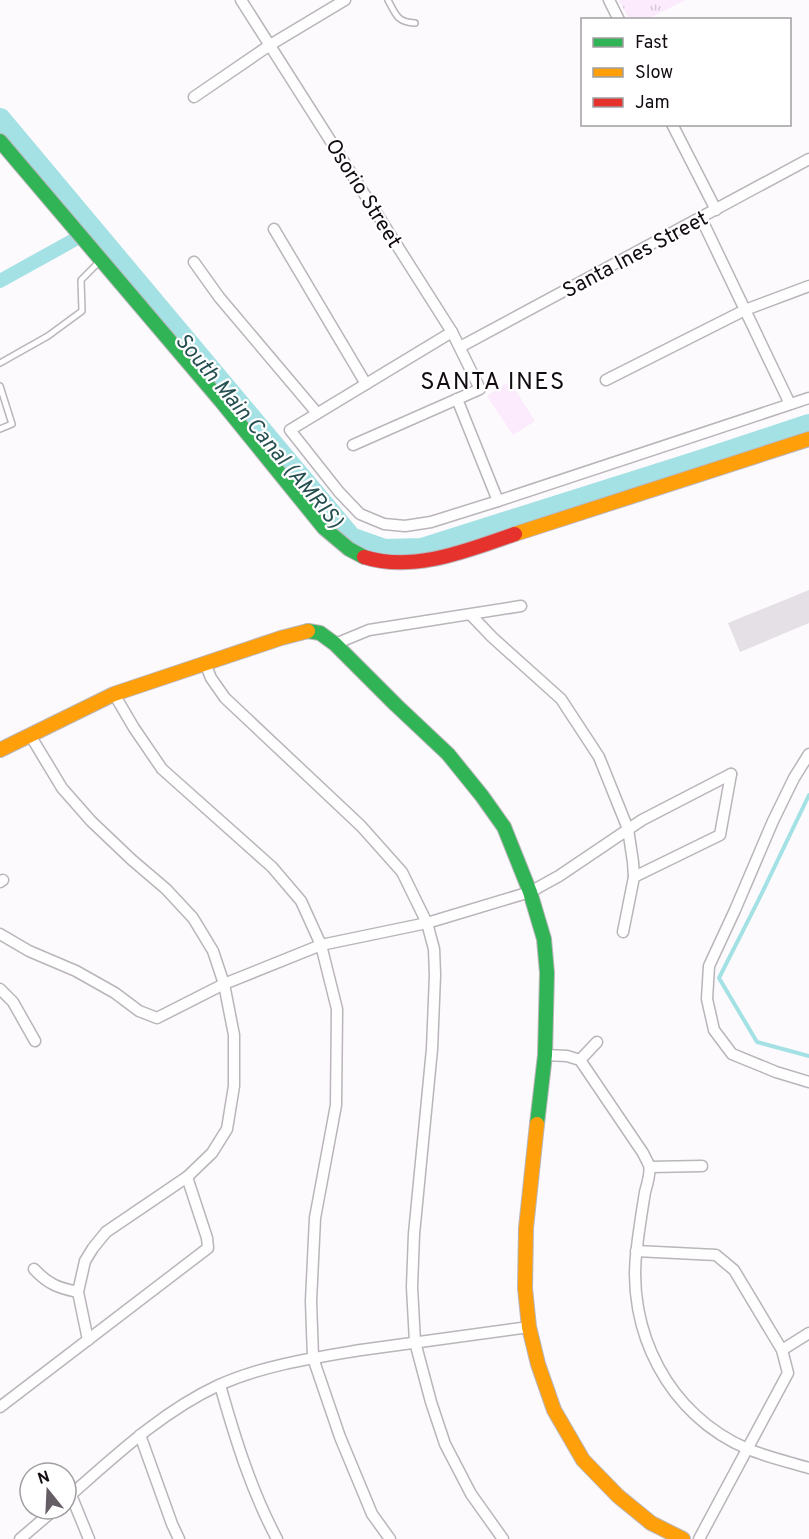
<svg xmlns="http://www.w3.org/2000/svg" width="809" height="1539" font-family="Overpass,sans-serif">
<style>
.grass{fill:url(#grass-tufts)}
.green{fill:#fbebfc}
.lines{fill:none;stroke-linecap:round;stroke-linejoin:round}
.stream{stroke:#a4e1e4;stroke-width:4}
.canal{stroke:#a4e1e4;stroke-width:14}
.river{stroke:#a4e1e4;stroke-width:22}
.building{fill:#e4e0e5}
.lane-casing{stroke:#b9b5ba;stroke-width:8}
.street-casing{stroke:#b9b5ba;stroke-width:13}
.fast-casing{stroke:#b9b5ba;stroke-width:16}
.slow-casing{stroke:#b9b5ba;stroke-width:16}
.jam-casing{stroke:#b9b5ba;stroke-width:16}
.lane{stroke:#fffeff;stroke-width:5}
.street{stroke:#fffeff;stroke-width:10}
.fast{stroke:#30b455;stroke-width:14}
.slow{stroke:#ff9f0a;stroke-width:14}
.jam{stroke:#e5322d;stroke-width:14}
.labels{text-anchor:middle;stroke-width:4.5;stroke-linejoin:round;paint-order:stroke}
.street-label{font-size:21px;fill:#130c13;stroke:#fff}
.water-label{font-size:22px;font-style:italic;fill:#264f51;stroke:#fff}
.quarter-label{font-size:24px;letter-spacing:1.5px;fill:#130c13;stroke:#fff}
</style>
<defs>
<pattern id="grass-tufts" width="24" height="20" patternUnits="userSpaceOnUse" patternTransform="scale(1.5)"><rect width="24" height="20" fill="#fbebfc"/><path d="M3 7l-1-3M5 7V3M7 7l1-3M15 17l-1-3M17 17v-4M19 17l1-3" fill="none" stroke="#d6c8d7"/></pattern>
</defs>
<rect width="100%" height="100%" fill="#fcfafd"/>
<polygon class="grass" points="619,0 685,0 648,19 629,19"/>
<polygon class="green" points="510,381 535,421 513,435 487,396"/>
<g class="lines">
<polyline class="stream" points="809,795 759,899 719,978 757,1042 809,1056"/>
<polyline class="canal" points="0,281 81,236 91,228"/>
<polyline class="river" points="0,119 351,538 385,550 422,549 697,462 809,425"/>
</g>
<polygon class="building" points="809,590 809,623 740,652 728,623"/>
<g class="lines">
<defs>
<g id="lane">
<path d="M388,0C396,15 397,22 415,23"/>
<polyline points="0,363 48,336 82,311 81,280 101,260"/>
<polyline points="0,386 12,424 0,429"/>
</g>
<g id="street">
<polyline points="241,0 452,332 480,389 353,445"/>
<polyline points="609,0 619,20"/>
<polyline points="194,97 270,45 345,0"/>
<polyline points="672,124 716,210"/>
<polyline points="701,218 790,404"/>
<polyline points="274,229 366,384"/>
<polyline points="194,262 219,297 317,413"/>
<polyline points="452,332 290,430 339,492 360,514 384,524 405,526 431,522 498,501 809,398"/>
<polyline points="460,347 809,159"/>
<polyline points="606,380 745,310 809,286"/>
<polyline points="457,399 498,501"/>
<polyline points="471,615 492,637 561,699 599,757 628,829 633,862 634,877 623,932"/>
<polyline points="335,644 369,630 521,606"/>
<polyline points="205,663 211,678 225,698 361,826 402,872 427,923 434,949 435,975 432,1049 414,1234 412,1287 415,1342 431,1402 445,1444 471,1494 503,1539"/>
<polyline points="114,694 134,728 162,769 272,867 301,901 321,945 337,1009 336,1105 315,1218 311,1301 313,1358 340,1437 372,1514 390,1539"/>
<polyline points="30,735 62,788 91,821 132,860 166,889 193,918 213,951 224,984 234,1035 234,1086 227,1129 212,1153 187,1177 106,1232 93,1248 85,1261 78,1292 88,1340"/>
<polyline points="809,754 794,778 773,821 735,910 709,966 707,999 714,1030 732,1054 776,1072 809,1082"/>
<polyline points="634,877 720,835 731,774"/>
<polyline points="0,882 3,880"/>
<polyline points="0,934 29,951 76,971 115,993 139,1011 157,1018 224,984 321,945 427,923 530,892 559,876 642,820 731,774"/>
<polyline points="0,989 13,1002 35,1041"/>
<path d="M545,1055L567,1056L580,1060L643,1153C645,1157 647,1161 649,1165C651,1173 647,1185 645,1192C642,1211 639,1229 637,1247C625,1330 669,1416 748,1449C767,1457 789,1462 809,1468"/>
<polyline points="580,1060 597,1042"/>
<polyline points="650,1167 702,1166"/>
<polyline points="636,1251 716,1255 734,1270 782,1350 788,1373 699,1539"/>
<path d="M34,1269C48,1284 58,1288 78,1292"/>
<polyline points="782,1350 809,1333"/>
<path d="M220,1385C235,1438 251,1490 277,1539"/>
<polyline points="0,1407 208,1248 207,1238 187,1177"/>
<polyline points="140,1435 172,1524 179,1539"/>
<polyline points="71,1495 89,1539"/>
<path d="M66,1499C114,1457 161,1412 219,1385C264,1365 313,1358 361,1350C417,1342 473,1335 529,1327"/>
<polyline points="20,1539 55,1509"/>
</g>
<g id="fast">
<polyline points="0,141 221,401 324,528 349,549 364,557"/>
<polyline points="308,631 320,633 335,644 396,705 448,754 482,796 504,827 530,892 544,939 547,973 545,1055 537,1124"/>
</g>
<g id="slow">
<polyline points="515,534 809,439"/>
<polyline points="0,750 114,694 281,638 308,631"/>
<polyline points="537,1124 526,1228 525,1288 529,1327 538,1364 554,1410 583,1460 618,1496 651,1523 683,1539"/>
</g>
<path id="jam" d="M364,557C414,573 468,550 515,534"/>
</defs>
<use href="#lane" class="lane-casing"/>
<use href="#street" class="street-casing"/>
<use href="#fast" class="fast-casing"/>
<use href="#slow" class="slow-casing"/>
<use href="#jam" class="jam-casing"/>
<use href="#lane" class="lane"/>
<use href="#street" class="street"/>
<use href="#fast" class="fast"/>
<use href="#slow" class="slow"/>
<use href="#jam" class="jam"/>
</g>
<g class="labels">
<g class="street-label">
<text transform="translate(364 193) rotate(58)" y="7">Osorio Street</text>
<text transform="translate(635 254) rotate(-28)" y="7">Santa Ines Street</text>
</g>
<g class="water-label">
<text transform="translate(260 430) rotate(50)" y="8">South Main Canal (AMRIS)</text>
</g>
<g class="quarter-label">
<text x="493" y="389">SANTA INES</text>
</g>
</g>
<rect x="581" y="18" width="210" height="108" fill="#ffffff" stroke="#a19ea1" stroke-width="1.5"/>
<rect x="593" y="38" width="30" height="9" fill="#30b455" stroke="#a19ea1" stroke-width="1.5"/>
<text x="635" y="48" font-size="18" fill="#130c13">Fast</text>
<rect x="593" y="68" width="30" height="9" fill="#ff9f0a" stroke="#a19ea1" stroke-width="1.5"/>
<text x="635" y="78" font-size="18" fill="#130c13">Slow</text>
<rect x="593" y="98" width="30" height="9" fill="#e5322d" stroke="#a19ea1" stroke-width="1.5"/>
<text x="635" y="108" font-size="18" fill="#130c13">Jam</text>
<g transform="translate(48 1491) rotate(342)"><circle r="28" fill="#ffffff" stroke="#a19ea1" stroke-width="1.5"/>
<path d="M0-4.5L10 22L0 15L-10 22Z" fill="#655f65"/>
<text y="-9" font-size="16" font-weight="bold" text-anchor="middle" fill="#130c13">N</text>
</g>
</svg>
